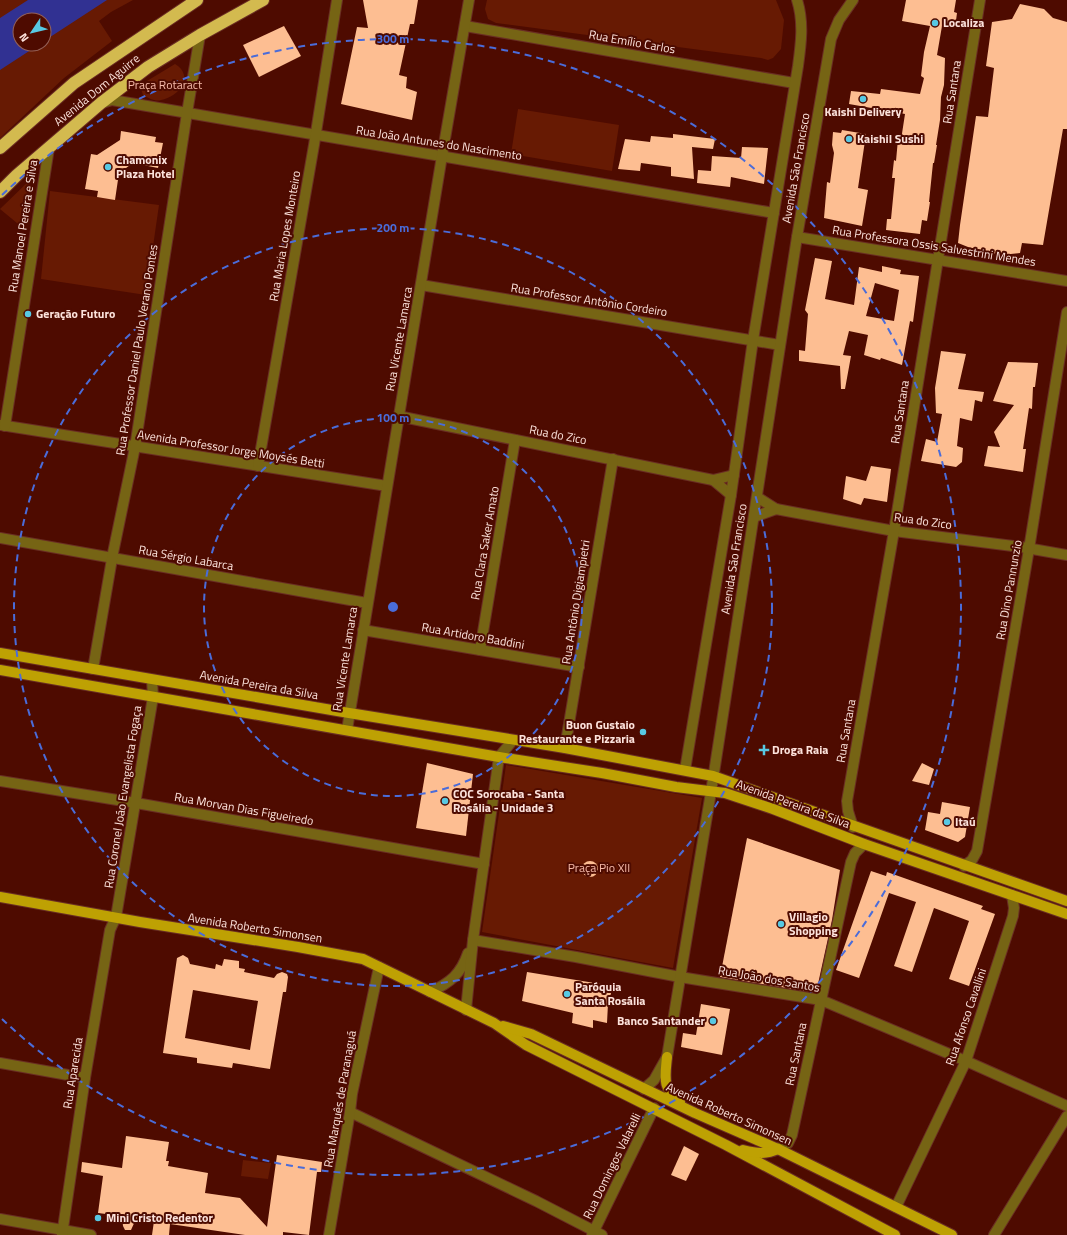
<svg xmlns="http://www.w3.org/2000/svg" width="1067" height="1235" font-family="'Titillium Web',sans-serif">
<style>
.green{fill:#671a03;fill-rule:evenodd}
.water{fill:#313192}
.building{fill:#fdbe92;fill-rule:evenodd}
.lines{fill:none;stroke-linecap:round;stroke-linejoin:round}
.minor-casing{stroke:#6a2e23;stroke-width:12}
.major-casing{stroke:#6a2e23;stroke-width:12}
.highway-casing{stroke:#6a2e23;stroke-width:14}
.minor{stroke:#766414;stroke-width:10}
.major{stroke:#bea103;stroke-width:10}
.highway{stroke:#d3ba4f;stroke-width:12}
.ring{fill:none;stroke:#4a6cd9;stroke-width:2;stroke-dasharray:7 5}
.poi-dot{fill:#58c9e3;stroke:#4e0b00;stroke-width:1.5}
.labels{text-anchor:middle;stroke-width:4;stroke-linejoin:round;paint-order:stroke}
.poi-label{font-size:12px;font-weight:bold;fill:#fde3dc;stroke:#4e0b00;text-anchor:start}
.street-label{font-size:12px;fill:#fde3dc;stroke:#4e0b00}
.park-label{font-size:12px;fill:#f6baa9;stroke:#4e0b00}
.centre{fill:#4a6cd9;stroke:#4e0b00;stroke-width:2}
.ring-label{font-size:12px;text-anchor:middle;font-weight:bold;fill:#4a6cd9;stroke:#4e0b00;stroke-width:4;stroke-linejoin:round;paint-order:stroke}
</style>
<rect width="100%" height="100%" fill="#4e0b00"/>
<g class="green">
<path d="M0,0H133L111,12L99,21L112,41L64,78L0,138ZM20,20H44V44H20Z"/>
<polygon points="487,0 776,0 784,20 781,49 773,58 768,60 761,58 496,23 488,19 485,9"/>
<path d="M175,64C195,76 179,97 161,100C156,102 148,98 143,95L141,89L142,84Z"/>
<polygon points="518,109 619,125 612,171 511,154"/>
<polygon points="31,179 23,228 0,209"/>
<polygon points="50,191 159,205 146,295 41,279"/>
<polygon points="506,765 702,798 673,968 482,932"/>
<polygon points="243,1160 271,1163 268,1179 241,1176"/>
</g>
<polygon class="water" points="28,0 107,0 44,41 44,20 20,20 20,44 40,44 0,70 0,18"/>
<g class="building">
<polygon points="363,0 418,0 414,24 410,24 399,75 407,77 406,88 417,92 412,120 341,104 357,27 368,28"/>
<polygon points="906,0 956,0 954,12 957,13 955,28 942,26 937,55 945,58 944,85 941,97 940,120 936,145 937,145 934,163 933,163 929,202 930,202 927,221 922,220 920,234 886,230 887,219 891,219 895,178 892,178 894,160 896,161 898,139 901,140 905,114 849,104 851,91 880,94 881,89 920,94 924,78 921,76 924,52 930,26 902,21"/>
<polygon points="1020,4 1044,9 1053,18 1067,22 1067,129 1063,129 1043,245 1022,243 1020,253 1001,255 968,247 958,243 960,225 976,116 988,117 994,68 986,66 992,22 1012,19"/>
<polygon points="284,26 301,56 259,77 243,45"/>
<polygon points="842,130 866,134 858,188 868,190 862,226 824,218 827,182 830,183 834,153 832,145 833,132 841,133"/>
<polygon points="121,131 156,137 155,142 163,143 158,168 133,163 119,173 115,200 97,197 98,191 85,189 91,154 97,155 120,140"/>
<polygon points="673,134 715,139 713,149 692,147 694,179 671,176 671,167 641,163 640,171 618,169 625,139 650,142 651,136 673,138"/>
<polygon points="742,147 768,148 764,184 731,177 730,187 697,183 698,170 711,171 712,156 741,158"/>
<path d="M815,258L832,261L825,299L854,305L859,267L882,272V266L901,270L900,274L919,276L913,322L910,321L902,365L881,358L880,360L864,355L868,335L849,331L843,355L851,356L845,389H841L840,366L799,361V350L805,351L808,314L805,310ZM875,283L899,290L894,321L866,316Z"/>
<polygon points="941,351 966,354 958,389 984,392 982,402 975,400 972,421 960,418 957,446 963,448 962,462 956,467 921,461 926,439 937,442 942,414 936,413 935,388"/>
<polygon points="1008,362 1038,363 1035,387 1033,387 1032,409 1029,408 1023,449 1026,449 1023,472 984,466 988,446 1000,447 994,432 1014,405 993,401"/>
<polygon points="871,466 891,469 887,502 864,498 861,505 843,499 846,476 866,481"/>
<polygon points="427,763 473,774 466,836 416,828"/>
<polygon points="922,763 934,769 929,785 912,781"/>
<polygon points="942,802 970,807 965,837 958,842 925,830 928,812 940,814"/>
<polygon points="747,838 840,870 832,920 816,993 720,977"/>
<circle cx="590" cy="869" r="8"/>
<polygon points="871,871 886,876 887,872 983,906 981,909 995,914 969,986 949,979 969,921 934,908 912,972 894,966 916,902 889,893 859,978 836,970"/>
<path d="M183,955L188,958L190,964L215,969L216,964L222,966L224,959L239,961V968L245,969L244,972L274,978L277,974L282,972L287,974L288,977L286,992H283L270,1069L233,1063L232,1068L197,1063V1058L163,1053L177,958ZM193,990L258,1001L250,1050L185,1038Z"/>
<polygon points="527,972 613,986 608,1004 607,1023 593,1020 593,1028 572,1023 573,1013 522,1001"/>
<polygon points="701,1004 730,1009 722,1055 681,1047 683,1033 696,1035"/>
<polygon points="126,1136 169,1142 166,1161 169,1161 168,1166 208,1173 205,1193 240,1198 267,1227 277,1155 322,1162 321,1172 317,1172 309,1235 283,1232 283,1235 245,1235 170,1224 169,1235 152,1235 154,1221 136,1219 131,1230 125,1230 123,1226 122,1216 98,1213 103,1176 81,1172 82,1162 122,1168"/>
<polygon points="684,1146 699,1154 686,1181 671,1175"/>
</g>
<g class="lines">
<defs>
<g id="minor">
<polyline points="465,26 794,83"/>
<polyline points="102,103 112,100 774,213"/>
<polyline points="797,237 1067,281"/>
<polyline points="421,285 780,345"/>
<polyline points="398,416 713,480"/>
<polyline points="0,425 387,486"/>
<polyline points="5,426 49,148"/>
<polyline points="258,466 314,145 337,0"/>
<polyline points="731,495 713,480 734,475"/>
<polyline points="776,509 894,531 1021,547 1067,555"/>
<polyline points="754,517 776,509 757,497"/>
<polyline points="0,538 367,603"/>
<polyline points="363,630 579,667"/>
<polyline points="480,650 515,440"/>
<polyline points="93,669 113,553 135,447 187,113 200,35"/>
<polyline points="347,730 442,156 469,0"/>
<polyline points="565,748 613,459"/>
<path d="M685,770L731,495L753,340L798,66C801,44 804,22 797,0"/>
<polyline points="0,781 136,803 484,864"/>
<polyline points="853,827 848,811 847,801 894,531 980,0"/>
<polyline points="964,866 972,860 977,851 1029,549 1067,312"/>
<polyline points="473,940 576,957 680,977 821,1000 966,1061 1067,1106"/>
<path d="M430,992C450,983 461,974 468,953"/>
<polyline points="466,1010 473,940 499,757 513,740"/>
<polyline points="0,1063 85,1078"/>
<polyline points="644,1089 654,1080 667,1057 711,792 797,237 831,39 839,20 853,0"/>
<polyline points="350,1112 536,1201 602,1235"/>
<polyline points="778,1149 788,1143 792,1135 851,862 855,853 864,844"/>
<polyline points="896,1207 966,1061 1013,916 1014,908 1012,895"/>
<polyline points="0,1219 91,1235"/>
<polyline points="62,1235 85,1078 110,930 116,917 153,697 152,680"/>
<polyline points="329,1235 350,1112 352,1094 379,967"/>
<polyline points="592,1235 654,1108"/>
<polyline points="994,1235 1067,1116"/>
</g>
<g id="major">
<polyline points="0,653 349,713 565,748 713,776 1067,901"/>
<polyline points="0,670 499,757 602,773 676,787 725,793 773,809 864,844 1067,914"/>
<polyline points="0,897 140,922 298,947 363,959 494,1023 526,1045 726,1145 895,1235"/>
<polyline points="503,1026 531,1034 695,1113 778,1149 952,1235"/>
<path d="M667,1057C665,1078 662,1088 680,1102"/>
<path d="M743,1150C756,1153 765,1155 778,1149"/>
</g>
<g id="highway">
<polyline points="0,148 74,83 197,0"/>
<polyline points="0,192 17,175 101,103 148,67 200,35 263,0"/>
</g>
</defs>
<use href="#minor" class="minor-casing"/>
<use href="#major" class="major-casing"/>
<use href="#highway" class="highway-casing"/>
<use href="#minor" class="minor"/>
<use href="#major" class="major"/>
<use href="#highway" class="highway"/>
</g>
<g class="ring">
<circle cx="393" cy="607" r="189"/>
<circle cx="393" cy="607" r="379"/>
<path d="M2 195A568 568 0 1 1 2 1019"/>
</g>
<g class="poi-dot">
<circle cx="935" cy="23" r="4"/>
<circle cx="863" cy="99" r="4"/>
<circle cx="849" cy="139" r="4"/>
<circle cx="108" cy="167" r="4"/>
<circle cx="28" cy="314" r="4"/>
<circle cx="643" cy="732" r="4"/>
<path d="M762 744h4v4h4v4h-4v4h-4v-4h-4v-4h4z"/>
<circle cx="445" cy="801" r="4"/>
<circle cx="947" cy="822" r="4"/>
<circle cx="781" cy="924" r="4"/>
<circle cx="567" cy="994" r="4"/>
<circle cx="713" cy="1021" r="4"/>
<circle cx="98" cy="1218" r="4"/>
</g>
<g class="labels">
<g class="poi-label">
<text x="943" y="27">Localiza</text>
<text x="863" y="116" text-anchor="middle">Kaishi Delivery</text>
<text x="857" y="143">KaishiI Sushi</text>
<text x="116" y="164">Chamonix<tspan x="116" dy="14">Plaza Hotel</tspan></text>
<text x="36" y="318">Geração Futuro</text>
<text x="635" y="729" text-anchor="end">Buon Gustaio<tspan x="635" dy="14">Restaurante e Pizzaria</tspan></text>
<text x="772" y="754">Droga Raia</text>
<text x="453" y="798">COC Sorocaba - Santa<tspan x="453" dy="14">Rosália - Unidade 3</tspan></text>
<text x="955" y="826">Itaú</text>
<text x="789" y="921">Villagio<tspan x="789" dy="14">Shopping</tspan></text>
<text x="575" y="991">Paróquia<tspan x="575" dy="14">Santa Rosália</tspan></text>
<text x="705" y="1025" text-anchor="end">Banco Santander</text>
<text x="106" y="1222">Mini Cristo Redentor</text>
</g>
<g class="street-label">
<text transform="translate(632 42) rotate(10)" y="4">Rua Emílio Carlos</text>
<text transform="translate(97 90) rotate(-39)" y="4">Avenida Dom Aguirre</text>
<text transform="translate(952 92) rotate(-81)" y="4">Rua Santana</text>
<text transform="translate(439 143) rotate(9)" y="4">Rua João Antunes do Nascimento</text>
<text transform="translate(796 168) rotate(-80)" y="4">Avenida São Francisco</text>
<text transform="translate(23 226) rotate(-81)" y="4">Rua Manoel Pereira e Silva</text>
<text transform="translate(285 236) rotate(-80)" y="4">Rua Maria Lopes Monteiro</text>
<text transform="translate(934 246) rotate(9)" y="4">Rua Professora Ossis Salvestrini Mendes</text>
<text transform="translate(589 300) rotate(9)" y="4">Rua Professor Antônio Cordeiro</text>
<text transform="translate(399 339) rotate(-80)" y="4">Rua Vicente Lamarca</text>
<text transform="translate(137 350) rotate(-81)" y="4">Rua Professor Daniel Paulo Verano Pontes</text>
<text transform="translate(900 412) rotate(-81)" y="4">Rua Santana</text>
<text transform="translate(558 435) rotate(11)" y="4">Rua do Zico</text>
<text transform="translate(231 449) rotate(9)" y="4">Avenida Professor Jorge Moysés Betti</text>
<text transform="translate(923 521) rotate(8)" y="4">Rua do Zico</text>
<text transform="translate(485 543) rotate(-80)" y="4">Rua Clara Saker Amato</text>
<text transform="translate(186 558) rotate(10)" y="4">Rua Sérgio Labarca</text>
<text transform="translate(734 559) rotate(-81)" y="4">Avenida São Francisco</text>
<text transform="translate(1009 590) rotate(-80)" y="4">Rua Dino Pannunzio</text>
<text transform="translate(576 602) rotate(-81)" y="4">Rua Antônio Digiampietri</text>
<text transform="translate(473 636) rotate(10)" y="4">Rua Artidoro Baddini</text>
<text transform="translate(345 659) rotate(-81)" y="4">Rua Vicente Lamarca</text>
<text transform="translate(259 685) rotate(10)" y="4">Avenida Pereira da Silva</text>
<text transform="translate(846 731) rotate(-80)" y="4">Rua Santana</text>
<text transform="translate(123 797) rotate(-81)" y="4">Rua Coronel Joáo Evangelista Fogaça</text>
<text transform="translate(793 804) rotate(20)" y="4">Avenida Pereira da Silva</text>
<text transform="translate(244 809) rotate(10)" y="4">Rua Morvan Dias Figueiredo</text>
<text transform="translate(255 928) rotate(9)" y="4">Avenida Roberto Simonsen</text>
<text transform="translate(769 979) rotate(10)" y="4">Rua João dos Santos</text>
<text transform="translate(966 1017) rotate(-71)" y="4">Rua Afonso Cavallini</text>
<text transform="translate(796 1054) rotate(-78)" y="4">Rua Santana</text>
<text transform="translate(73 1073) rotate(-81)" y="4">Rua Aparecida</text>
<text transform="translate(340 1099) rotate(-80)" y="4">Rua Marquês de Paranaguá</text>
<text transform="translate(729 1114) rotate(24)" y="4">Avenida Roberto Simonsen</text>
<text transform="translate(612 1166) rotate(-64)" y="4">Rua Domingos Valarelli</text>
</g>
<g class="park-label">
<text x="165" y="89">Praça Rotaract</text>
<text x="599" y="872">Praça Pio XII</text>
</g>
</g>
<circle cx="393" cy="607" r="6" class="centre"/>
<g class="ring-label">
<text x="393" y="43">300 m</text>
<text x="393" y="232">200 m</text>
<text x="393" y="422">100 m</text>
</g>
<g transform="translate(32 32) rotate(235)"><circle r="19" fill="#4e0b00" stroke="#946158"/>
<path d="M0-3L7 15L0 10L-7 15Z" fill="#58c9e3"/>
<text y="-6" font-size="11" font-weight="bold" text-anchor="middle" fill="#fde3dc">N</text>
</g>
</svg>
